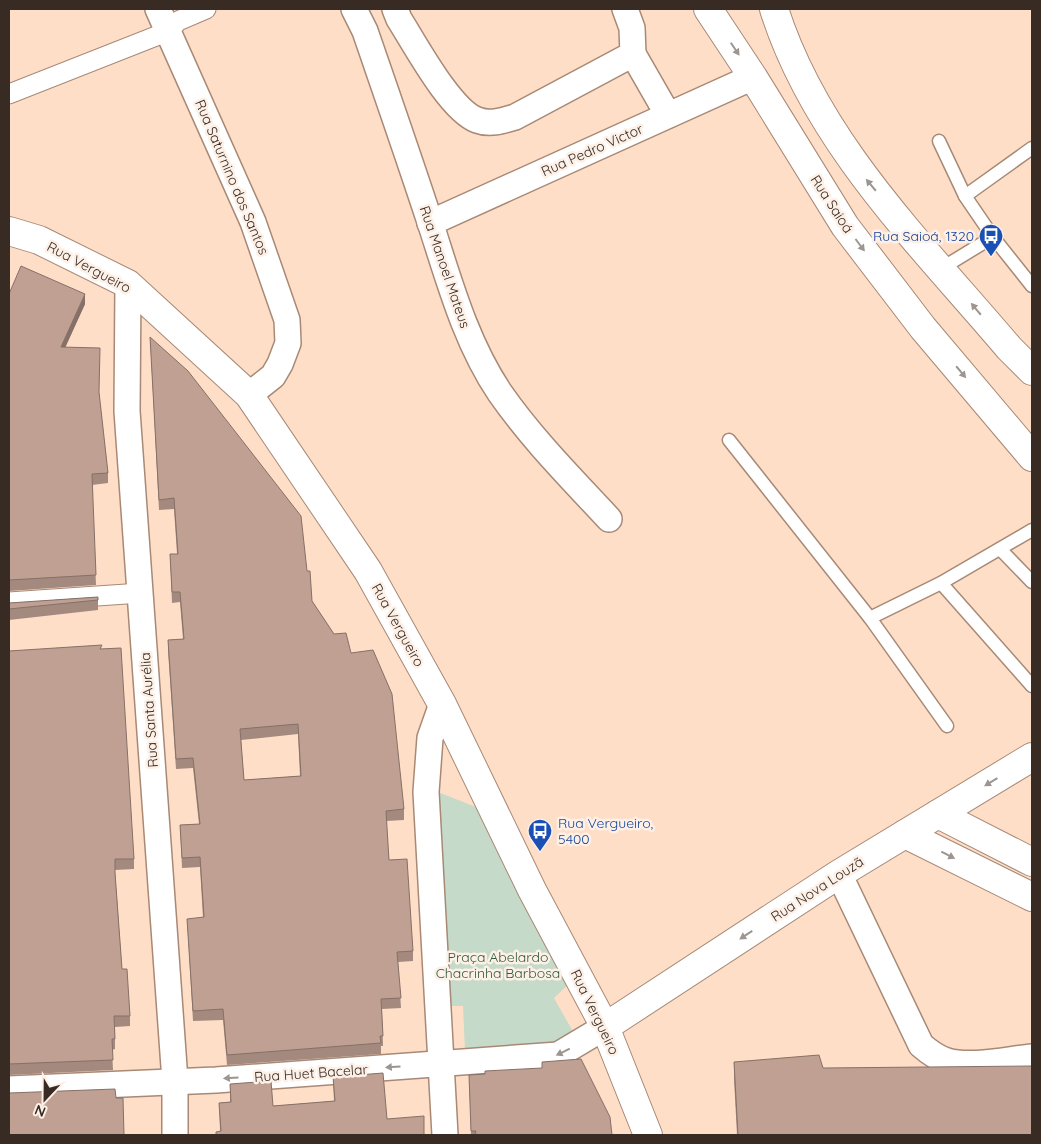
<svg xmlns="http://www.w3.org/2000/svg" width="1041" height="1144" font-family="Quicksand,sans-serif">
<style>
.green{fill:#c5dac9}
.lines{fill:none;stroke-linecap:round;stroke-linejoin:round}
.service-casing{stroke:#a78975;stroke-width:15}
.pedestrian-casing{stroke:#a78975;stroke-width:21}
.minor-casing{stroke:#a78975;stroke-width:28}
.tertiary-casing{stroke:#a78975;stroke-width:30}
.secondary-casing{stroke:#a78975;stroke-width:30}
.primary-casing{stroke:#a78975;stroke-width:30}
.service{stroke:#fff;stroke-width:12}
.pedestrian{stroke:#fff;stroke-width:19}
.minor{stroke:#fff;stroke-width:25}
.tertiary{stroke:#fff;stroke-width:28}
.secondary{stroke:#fff;stroke-width:28}
.primary{stroke:#fff;stroke-width:28}
.wall{fill:#a48a7e;fill-rule:evenodd}
.shaded-wall{fill:#867067}
.building{fill:#bfa093;stroke:#867067;fill-rule:evenodd}
.oneway{fill:#9c9591}
.labels{text-anchor:middle;stroke-width:5;stroke-linejoin:round;paint-order:stroke}
.street-label{font-size:14px;fill:#382b23;stroke:#fdf0e7}
.transit-label{font-size:14px;fill:#164399;stroke:#fdf0e7;text-anchor:end}
.park-label{font-size:14px;fill:#305b3b;stroke:#fdf0e7}
</style>
<rect width="100%" height="100%" fill="#ffdec8"/>
<polygon class="green" points="438,792 481,809 570,983 554,998 580,1044 465,1051 463,1006 447,1006"/>
<g class="lines">
<defs>
<g id="service">
<polyline points="939,141 965,196 993,237"/>
<polyline points="965,196 1032,148"/>
<polyline points="942,268 993,237 1032,286"/>
<polyline points="729,440 870,618 941,583 1032,530"/>
<polyline points="1000,549 1032,582"/>
<polyline points="941,583 1032,686"/>
<polyline points="870,618 947,726"/>
</g>
<g id="pedestrian">
<polyline points="9,94 169,31 178,21 206,9"/>
<polyline points="9,602 141,593"/>
</g>
<g id="minor">
<polyline points="158,9 253,222 287,320 288,343 280,364 273,376 249,395"/>
<path d="M354,9L365,31C387,95 409,158 430,222C449,280 465,341 500,393C532,439 571,478 609,519"/>
<path d="M395,9L399,19C415,44 450,110 477,120C490,125 502,121 515,117L633,54L632,28L625,9"/>
<polyline points="633,54 668,115"/>
<polyline points="430,223 753,77"/>
<polyline points="128,284 127,411 175,1081 175,1135"/>
<polyline points="442,704 430,738 426,792 445,1135"/>
<path d="M839,874L921,1045C929,1052 937,1058 947,1061C970,1068 1009,1059 1032,1057"/>
<polyline points="9,1089 216,1080 558,1055 605,1027"/>
</g>
<g id="tertiary">
<polyline points="708,9 753,77 845,226 923,328 1032,457"/>
<path d="M774,9C816,142 921,244 1009,348L1032,371"/>
<polyline points="605,1027 839,874 1032,757"/>
</g>
<polyline id="secondary" points="9,231 39,240 128,284 249,395 368,571 442,704 532,890 605,1027 648,1135"/>
<g id="primary">
<polyline points="938,814 1032,862"/>
<polyline points="905,834 1032,897"/>
</g>
</defs>
<use href="#service" class="service-casing"/>
<use href="#pedestrian" class="pedestrian-casing"/>
<use href="#minor" class="minor-casing"/>
<use href="#tertiary" class="tertiary-casing"/>
<use href="#secondary" class="secondary-casing"/>
<use href="#primary" class="primary-casing"/>
<use href="#service" class="service"/>
<use href="#pedestrian" class="pedestrian"/>
<use href="#minor" class="minor"/>
<use href="#tertiary" class="tertiary"/>
<use href="#secondary" class="secondary"/>
<use href="#primary" class="primary"/>
</g>
<g class="wall">
<polygon points="9,294 85,304 65,347 99,394 108,473 108,483 92,485 96,585 9,591"/>
<path d="M150,337L307,571L312,601L334,634L351,653L404,809V820L386,821L389,860L413,951V961L398,962L401,1008L382,1009L383,1046H381V1054L227,1065L223,1020L193,1021L187,919L203,918L200,867L182,868L180,825L199,824L193,768L176,769L168,650V640L183,639L180,602L172,603L170,554H177L174,509L159,510ZM298,734L300,776L244,780L241,740Z"/>
<polygon points="98,597 98,610 9,620 9,603"/>
<polygon points="102,649 134,859 134,869 115,870 122,969 130,1016 130,1026 115,1027 115,1049 112,1050 113,1070 9,1075 9,651"/>
<polygon points="734,1062 823,1068 1032,1135 737,1135 734,1079"/>
<polygon points="469,1075 612,1135 471,1135"/>
<polygon points="333,1077 387,1119 424,1135 220,1131 219,1103 230,1102 230,1084 273,1106 334,1101"/>
</g>
<polygon class="shaded-wall" points="85,294 85,304 61,357 61,347"/>
<g class="building">
<polygon points="21,266 85,294 61,347 100,348 99,392 108,473 92,474 96,575 9,580 9,294"/>
<path d="M150,337L188,371L301,516L307,571H310L312,601L334,634L346,633L351,653L373,650L392,694L404,809L386,811L389,860L407,859L413,951L397,952L401,998L381,999L383,1036H380L381,1043L227,1055L223,1009L193,1011L187,919L204,917L200,857L182,858L180,825L200,824L193,758L176,759L168,640L184,639L180,592H172L170,554H178L174,498L159,500ZM298,724L301,776L244,780L240,729Z"/>
<polygon points="98,597 98,600 9,609 9,603"/>
<polygon points="102,645 100,649 121,648 134,859 115,859 115,873 122,969 127,969 130,1016 114,1016 115,1039 112,1039 113,1060 9,1064 9,651"/>
<polygon points="819,1055 823,1068 1032,1066 1032,1135 738,1135 734,1062"/>
<polygon points="581,1059 610,1117 612,1135 475,1135 476,1131 471,1131 469,1075 485,1074 485,1071 542,1068 542,1062"/>
<polygon points="383,1073 387,1119 424,1116 424,1135 216,1135 216,1132 221,1131 219,1103 231,1102 230,1084 271,1081 273,1106 335,1101 333,1077"/>
<polygon points="115,1089 116,1098 123,1098 124,1135 9,1135 9,1093"/>
</g>
<defs><path id="oneway-solid" d="M-6-.8H1V-3.2L6.5 0L1 3.2V.8H-6Z" transform="scale(1.25)"/></defs>
<g class="oneway">
<use href="#oneway-solid" transform="translate(735 49) rotate(56)"/>
<use href="#oneway-solid" transform="translate(871 185) rotate(-130)"/>
<use href="#oneway-solid" transform="translate(860 245) rotate(53)"/>
<use href="#oneway-solid" transform="translate(976 309) rotate(-130)"/>
<use href="#oneway-solid" transform="translate(961 372) rotate(50)"/>
<use href="#oneway-solid" transform="translate(991 782) rotate(149)"/>
<use href="#oneway-solid" transform="translate(948 855) rotate(27)"/>
<use href="#oneway-solid" transform="translate(746 935) rotate(147)"/>
<use href="#oneway-solid" transform="translate(563 1052) rotate(154)"/>
<use href="#oneway-solid" transform="translate(393 1067) rotate(176)"/>
<use href="#oneway-solid" transform="translate(231 1078) rotate(176)"/>
</g>
<defs>
<symbol id="bus-pin" viewBox="-11 -11 22 30"><path d="M0 17L-7.5 6A9.5 9.5 0 1 1 7.5 6Z" fill="#1a4fb4" stroke="#fdf0e7"/><path d="M-5-6H5V4H4V6H2V4H-2V6H-4V4H-5ZM-3.5-4V0h7V-4ZM-3.5 1.2v1.5H-2V1.2ZM2 1.2v1.5H3.5V1.2Z" fill="#fff"/></symbol>
</defs>
<g fill-rule="evenodd">
<use href="#bus-pin" x="977" y="222" width="28" height="38"/>
<use href="#bus-pin" x="526" y="817" width="28" height="38"/>
</g>
<g class="labels">
<g class="street-label">
<text transform="translate(592 150) rotate(-24)" y="5">Rua Pedro Victor</text>
<text transform="translate(232 177) rotate(67)" y="5">Rua Saturnino dos Santos</text>
<text transform="translate(832 204) rotate(57)" y="5">Rua Saioá</text>
<text transform="translate(89 267) rotate(28)" y="5">Rua Vergueiro</text>
<text transform="translate(445 267) rotate(71)" y="5">Rua Manoel Mateus</text>
<text transform="translate(398 625) rotate(61)" y="5">Rua Vergueiro</text>
<text transform="translate(149 710) rotate(-94)" y="5">Rua Santa Aurélia</text>
<text transform="translate(817 889) rotate(-33)" y="5">Rua Nova Louzã</text>
<text transform="translate(595 1012) rotate(64)" y="5">Rua Vergueiro</text>
<text transform="translate(311 1073) rotate(-4)" y="5">Rua Huet Bacelar</text>
</g>
<g class="transit-label">
<text x="974" y="241">Rua Saioá, 1320</text>
<text x="558" y="828" text-anchor="start">Rua Vergueiro,<tspan x="558" dy="16">5400</tspan></text>
</g>
<g class="park-label">
<text x="498" y="962">Praça Abelardo<tspan x="498" dy="16">Chacrinha Barbosa</tspan></text>
</g>
</g>
<rect width="1041" height="1144" fill="none" stroke="#382b23" stroke-width="20"/>
<g transform="translate(45 1099) rotate(202)" stroke="#fdf0e7" stroke-width="4" paint-order="stroke">
<path d="M0-4L9 19L0 12L-9 19Z" fill="#382b23"/>
<text y="-8" font-size="14" font-weight="bold" text-anchor="middle" fill="#382b23">N</text>
</g>
</svg>
